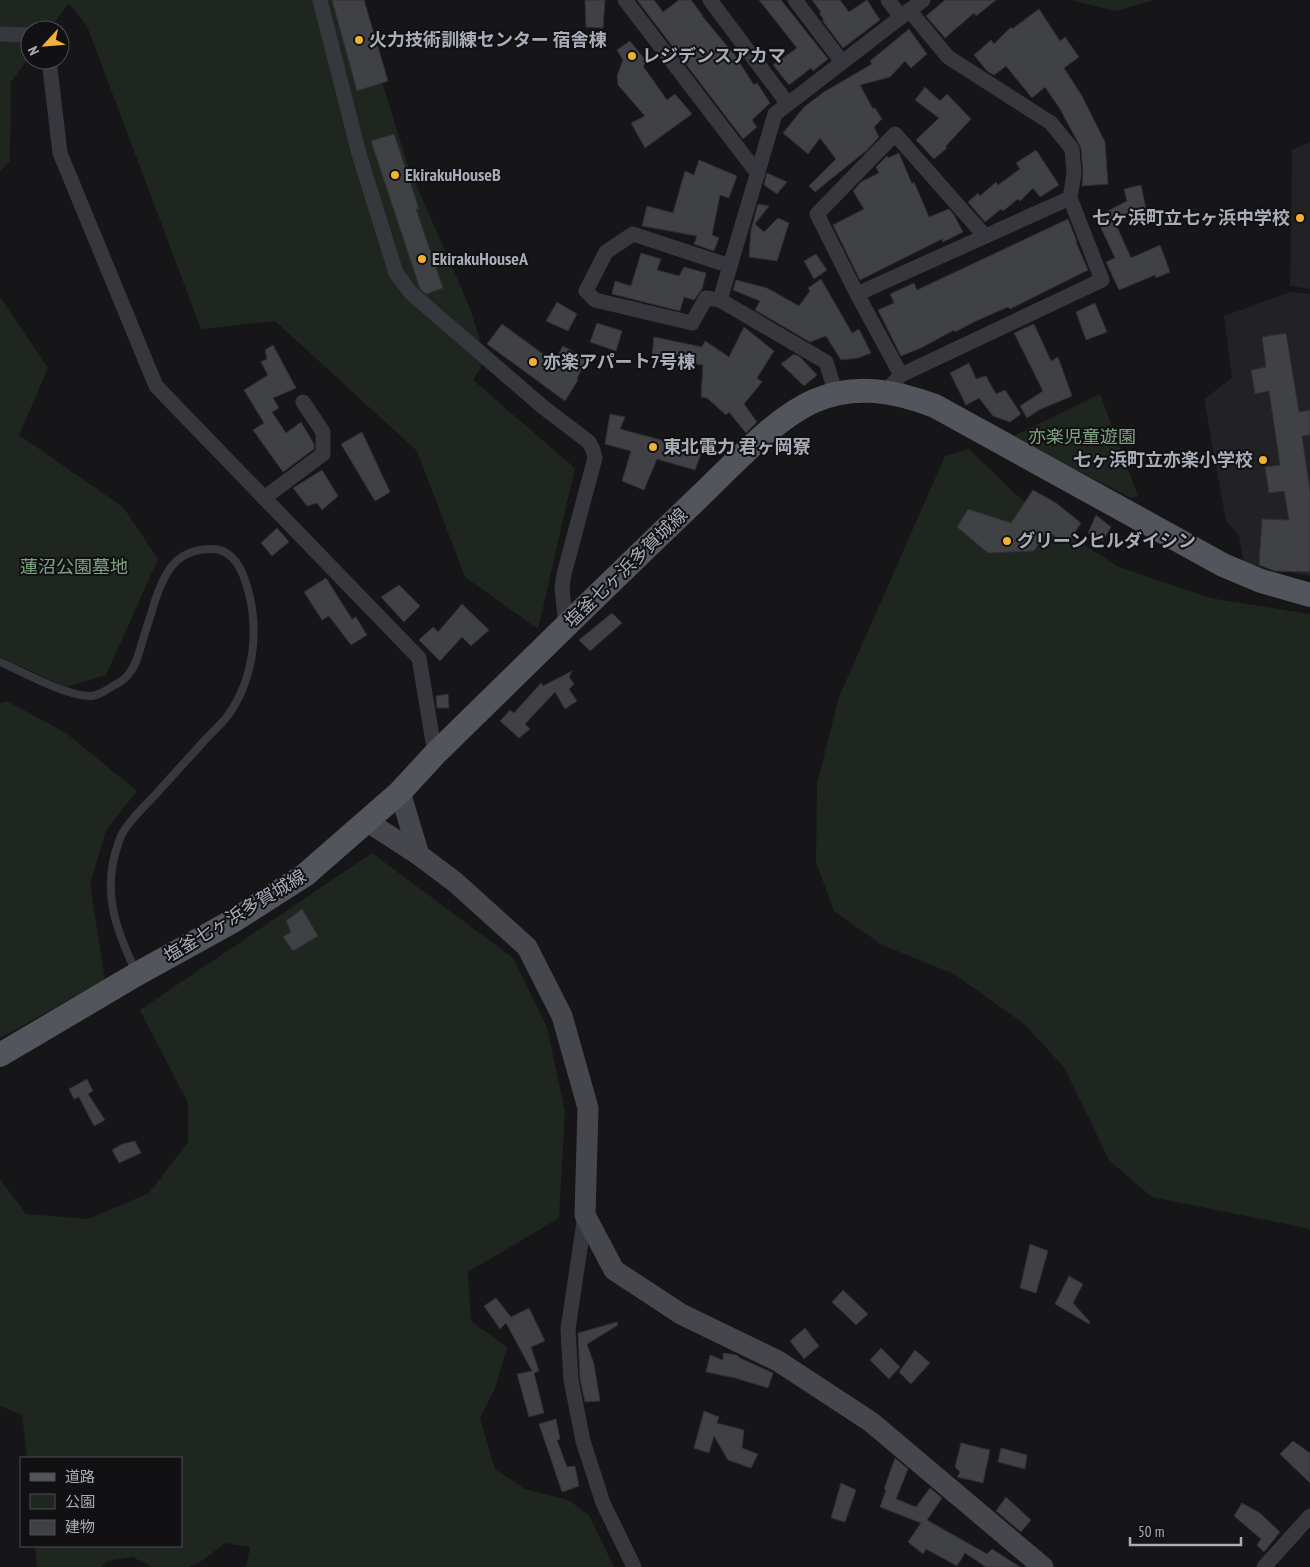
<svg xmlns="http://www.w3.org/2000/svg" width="1310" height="1567" font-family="'PT Sans Narrow','Noto Sans JP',sans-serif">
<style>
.built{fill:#222225}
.green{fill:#1e261f}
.building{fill:#404145;stroke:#303034}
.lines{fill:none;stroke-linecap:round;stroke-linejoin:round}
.lane{stroke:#37383d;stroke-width:8}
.street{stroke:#37383d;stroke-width:15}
.secondary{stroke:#45474d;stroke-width:21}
.primary{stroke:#53555c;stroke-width:24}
.poi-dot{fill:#f2b134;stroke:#111113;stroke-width:2}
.labels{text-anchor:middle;stroke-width:4;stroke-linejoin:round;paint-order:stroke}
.poi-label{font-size:18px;font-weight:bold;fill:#a8adb8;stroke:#111113;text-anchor:start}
.park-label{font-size:18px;fill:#7fa381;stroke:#111113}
.street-label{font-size:18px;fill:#a8adb8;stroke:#111113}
</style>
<rect width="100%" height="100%" fill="#161618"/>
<g class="built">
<polygon points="1310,142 1310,289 1290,286 1292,150"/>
<polygon points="1290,292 1310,294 1310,576 1254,565 1243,561 1239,536 1226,521 1204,399 1232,378 1224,316"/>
</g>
<g class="green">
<polygon points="0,0 357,0 408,166 469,306 486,358 473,380 575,468 538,629 465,577 417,451 275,321 201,329 87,26 69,3 49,30 30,30 30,56 11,82 10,161 0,172"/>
<polygon points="1071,0 1155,0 1115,11"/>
<polygon points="0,297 48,368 19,435 123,507 158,559 106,675 66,687 0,657"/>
<polygon points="1100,394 1138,496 1131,498 1012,437"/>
<polygon points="969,449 1041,518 1119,567 1210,598 1310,614 1310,1230 1301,1227 1152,1197 1109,1160 1064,1067 1023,1023 954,974 882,945 834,911 816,862 817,784 839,697 945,456"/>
<polygon points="7,701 66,733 137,791 106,830 90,884 105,980 0,1038 0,703"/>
<polygon points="372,853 513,958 547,1027 565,1111 559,1218 468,1272 471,1321 507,1347 495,1388 480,1418 495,1469 525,1489 568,1500 589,1515 614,1567 246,1567 250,1547 225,1543 203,1560 189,1567 152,1567 133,1557 107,1561 102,1567 37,1567 35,1546 181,1546 181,1458 27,1458 22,1415 0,1406 0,1179 26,1214 88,1219 149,1193 188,1142 188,1103 140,1010"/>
</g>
<g class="building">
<polygon points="332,0 364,0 388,81 357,91"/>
<polygon points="585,0 605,0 603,28 586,27"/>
<polygon points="637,0 654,0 663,12 679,0 691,0 703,16 702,16 734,54 754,85 757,83 770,103 752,120 757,127 743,139"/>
<polygon points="759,0 781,0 828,59 813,71 811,68 789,85 773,65 797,48"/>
<polygon points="812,0 840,0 849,12 867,0 880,20 843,48 822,20 824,20 819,13 821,12"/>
<polygon points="945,0 996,0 976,16 974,13 945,38 926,16"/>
<polygon points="1039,9 1060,41 1065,37 1079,57 1064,68 1082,96 1105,142 1108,184 1082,186 1083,173 1081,148 1060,109 1045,87 1032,98 1006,66 994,75 987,71 974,55 991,40 994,44 1011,27 1012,29"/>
<polygon points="909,29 927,54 911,68 905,61 890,77 860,85 873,109 875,108 882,119 874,127 879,137 867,150 815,192 809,186 836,159 820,138 808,154 783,133 804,107 824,92 872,64 870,61"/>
<polygon points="630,41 647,62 643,66 667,100 675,94 692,114 645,148 631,123 645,116 618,85 617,76 623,60 617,50"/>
<polygon points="925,87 940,101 947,94 971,119 945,147 947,148 934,159 916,140 939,118 915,100"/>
<polygon points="394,134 419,209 416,209 443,288 426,294 420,289 371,141"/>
<polygon points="1036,150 1059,185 1040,197 1033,188 1020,201 1018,199 1003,211 1001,209 985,222 968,202 978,193 980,196 996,182 998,185 1020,169 1016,163"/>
<polygon points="899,153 912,184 914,182 929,217 949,209 954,215 963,232 943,242 942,239 860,280 833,225 864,209 853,191 861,182 879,173 876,167 887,156 888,158"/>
<polygon points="699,160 737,176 729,198 720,195 712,235 719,238 714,251 694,244 697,236 642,226 647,206 673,213 685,171 694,175"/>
<polygon points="767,173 787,182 777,194 764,185"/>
<polygon points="1141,185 1146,209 1113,218 1131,258 1160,245 1170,272 1156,278 1155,275 1119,290 1106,262 1115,258 1096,217 1127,201 1124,189"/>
<polygon points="758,204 769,206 755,224 764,232 778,218 789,223 777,261 749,257 751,230"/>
<polygon points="1068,219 1077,242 1076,242 1088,270 1010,309 1008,307 976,321 955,332 954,330 921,348 901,356 878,310 894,303 890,294 914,283 917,290"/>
<polygon points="641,253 661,259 657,270 679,276 684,267 706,273 702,289 694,300 684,297 680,311 612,294 615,281 631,286"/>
<polygon points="816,254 827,270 814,279 804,261"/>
<polygon points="821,279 852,333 859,329 871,353 858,358 841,360 826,336 810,342 755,310 760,301 733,290 736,280 767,288 799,306 810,291 808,288"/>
<polygon points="557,302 577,314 568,331 546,321"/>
<polygon points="1095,303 1107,332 1086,340 1076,312"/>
<polygon points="597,323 622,331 616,351 590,342"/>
<polygon points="502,324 554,362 563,346 586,359 577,379 578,380 565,401 487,344"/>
<polygon points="1034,324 1051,361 1058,357 1072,396 1039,410 1027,418 1020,406 1043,391 1014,333"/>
<polygon points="744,327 774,351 757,378 762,382 744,404 757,422 746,433 729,412 726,415 707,398 701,397 703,365 652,357 654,337 702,347 705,341 729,357"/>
<polygon points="1286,333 1299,412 1310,410 1310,435 1302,436 1310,491 1310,572 1275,571 1259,565 1262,519 1289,520 1284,491 1269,493 1265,467 1280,465 1269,391 1255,394 1251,370 1266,367 1262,337"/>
<polygon points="273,345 296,388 273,398 279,408 272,412 286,433 301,422 314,444 314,449 283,472 253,430 264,423 244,390 268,375 261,362 267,359 265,350"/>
<polygon points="794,354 800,357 817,375 804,386 781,364"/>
<polygon points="969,363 976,379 986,376 996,394 1005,390 1021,414 1010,422 993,416 979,398 966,405 950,373"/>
<polygon points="610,414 625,417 620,429 702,451 695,470 657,459 644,490 622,481 631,451 605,444"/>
<polygon points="362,432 390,492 375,501 341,444"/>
<polygon points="322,470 338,496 322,510 317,503 307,506 293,488"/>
<polygon points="1033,490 1056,503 1081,523 1067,544 1047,531 1034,551 988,553 957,527 968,509 1011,523"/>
<polygon points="1096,515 1111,527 1103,541 1088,533"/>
<polygon points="277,528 289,542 272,556 261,543"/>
<polygon points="326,578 352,619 356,617 367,635 351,645 329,616 322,620 304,592"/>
<polygon points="399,585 420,606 404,622 381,597"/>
<polygon points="462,604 489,630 471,646 462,637 440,661 419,640 433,627 438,632"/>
<polygon points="612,613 622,623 590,651 579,640"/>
<polygon points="572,671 569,677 574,684 569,689 577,701 565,709 555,692 525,724 530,729 519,738 500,721 510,710 514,713 541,683 543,686"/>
<polygon points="448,694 449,708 437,708 436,696"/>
<polygon points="302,909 318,936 293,951 283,937 291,932 286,921"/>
<polygon points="87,1079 93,1091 88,1094 105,1120 94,1126 79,1097 74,1099 69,1089"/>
<polygon points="135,1141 141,1153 119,1163 112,1150 122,1144"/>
<polygon points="1030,1244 1048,1251 1036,1293 1020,1288"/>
<polygon points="1069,1276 1083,1284 1073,1303 1090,1322 1089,1324 1055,1304"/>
<polygon points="843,1290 868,1314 856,1325 832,1302"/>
<polygon points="496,1298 511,1317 529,1308 545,1341 531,1347 539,1371 534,1373 544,1413 529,1417 517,1374 532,1371 506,1323 500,1329 484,1306"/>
<polygon points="617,1322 618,1325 587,1344 594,1364 600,1401 585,1402 580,1379 578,1333"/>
<polygon points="805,1328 819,1346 804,1359 790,1341"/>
<polygon points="881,1348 900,1367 889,1379 870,1360"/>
<polygon points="915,1350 930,1363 911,1384 899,1372"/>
<polygon points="723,1353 737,1355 740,1358 773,1373 768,1388 735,1378 706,1372 710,1355 723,1360"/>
<polygon points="704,1411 719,1417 717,1423 744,1430 742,1448 758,1454 751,1468 728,1460 714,1436 709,1453 694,1448"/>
<polygon points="556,1419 560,1439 557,1440 567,1467 575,1466 579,1486 562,1492 539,1424"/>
<polygon points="1293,1441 1310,1453 1310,1483 1280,1454"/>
<polygon points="961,1443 990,1450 983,1483 957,1477 960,1472 955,1467"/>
<polygon points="1001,1448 1027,1455 1025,1469 998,1462"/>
<polygon points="895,1458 908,1469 896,1499 916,1507 930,1488 942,1498 927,1520 987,1554 992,1549 1020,1567 986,1567 965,1553 957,1566 926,1549 923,1554 908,1542 921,1523 880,1507 886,1490 884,1489"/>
<polygon points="841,1483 856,1490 845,1522 831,1518"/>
<polygon points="1006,1497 1031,1520 1021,1532 996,1511"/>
<polygon points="1242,1503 1260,1513 1280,1532 1264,1552 1257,1545 1261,1539 1234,1516"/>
</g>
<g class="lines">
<path class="lane" d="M0,662C23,672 66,696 90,696C96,696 106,691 111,687C117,684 124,680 128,675C135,667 138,657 141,646C145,632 150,618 154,604C164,573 175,549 212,549C232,549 241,567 246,583C260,626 255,676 229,714C222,724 212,732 204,741C188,759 172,776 156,794C144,807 124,825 119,841C101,890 115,928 136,972"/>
<g class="street">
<polyline points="320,0 359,154 396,273 411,293 543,407 589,442 593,450 595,458 564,574 562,588 566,626"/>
<polyline points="625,0 758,174"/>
<polyline points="710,0 788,104"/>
<polyline points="795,0 842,62"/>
<polyline points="888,0 901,17"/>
<polyline points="909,10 948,57 1051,123 1072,149 1074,174 1070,198"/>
<polyline points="0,34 27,35 30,38"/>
<polyline points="49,60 60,153 156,386 419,658 435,754"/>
<polyline points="857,294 1070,198 1102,280 901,375 886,391"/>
<polyline points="720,300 706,298 692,323 595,300 586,291 606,252 633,234 730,266"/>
<polyline points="901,375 857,294 817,214 895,134 985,236"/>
<polyline points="836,394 826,362 720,300 775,114 923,0"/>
<polyline points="264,498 323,454 323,432 303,402"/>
<polyline points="585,1215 568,1329 571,1380 583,1441 603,1503 634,1567"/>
<polyline points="1264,1567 1310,1516"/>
</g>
<g class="secondary">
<polyline points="400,792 419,855"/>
<polyline points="368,822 419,855 455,882 527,947 562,1016 588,1108 585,1215 614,1270 681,1314 778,1361 871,1422 1043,1567"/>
</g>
<path class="primary" d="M0,1055L137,974L233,921L305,875L400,792L435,754C522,669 608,584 696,500C729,469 773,419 814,401C855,383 895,391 935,406L1223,565L1261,581L1310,595"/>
</g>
<g class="poi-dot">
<circle cx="359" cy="40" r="5"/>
<circle cx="632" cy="56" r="5"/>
<circle cx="395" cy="175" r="5"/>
<circle cx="1300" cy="218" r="5"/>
<circle cx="422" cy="259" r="5"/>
<circle cx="533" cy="362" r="5"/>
<circle cx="653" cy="447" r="5"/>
<circle cx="1263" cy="460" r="5"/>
<circle cx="1007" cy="541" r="5"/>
</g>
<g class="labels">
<g class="poi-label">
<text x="369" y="46">火力技術訓練センター 宿舎棟</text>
<text x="642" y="62">レジデンスアカマ</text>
<text x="405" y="181">EkirakuHouseB</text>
<text x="1290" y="224" text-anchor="end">七ヶ浜町立七ヶ浜中学校</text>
<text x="432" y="265">EkirakuHouseA</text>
<text x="543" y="368">亦楽アパート7号棟</text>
<text x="663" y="453">東北電力 君ヶ岡寮</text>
<text x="1253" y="466" text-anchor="end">七ヶ浜町立亦楽小学校</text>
<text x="1017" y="547">グリーンヒルダイシン</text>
</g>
<g class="park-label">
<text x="1082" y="443">亦楽児童遊園</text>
<text x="74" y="573">蓮沼公園墓地</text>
</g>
<g class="street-label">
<text transform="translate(626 568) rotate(-44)" y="6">塩釜七ヶ浜多賀城線</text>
<text transform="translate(235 916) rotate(-31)" y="6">塩釜七ヶ浜多賀城線</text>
</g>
</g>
<rect x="20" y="1457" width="162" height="90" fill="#111113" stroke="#4d4f55"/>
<rect x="30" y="1473" width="25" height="8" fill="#53555c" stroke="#4d4f55"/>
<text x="65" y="1482" font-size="15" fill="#a8adb8">道路</text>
<rect x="30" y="1494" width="25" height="15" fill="#1e261f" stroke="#4d4f55"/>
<text x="65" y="1507" font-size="15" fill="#a8adb8">公園</text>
<rect x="30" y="1520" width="25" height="15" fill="#404145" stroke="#4d4f55"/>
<text x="65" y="1532" font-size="15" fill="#a8adb8">建物</text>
<g transform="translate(45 45) rotate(244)"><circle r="24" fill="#111113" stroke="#4d4f55"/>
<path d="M0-4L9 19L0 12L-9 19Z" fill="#f2b134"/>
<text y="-8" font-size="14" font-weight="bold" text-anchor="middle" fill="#a8adb8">N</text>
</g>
<path d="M1130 1537v8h111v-8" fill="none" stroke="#a8adb8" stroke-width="2.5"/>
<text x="1138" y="1537" font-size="15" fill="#a8adb8" stroke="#111113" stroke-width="4" paint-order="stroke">50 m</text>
</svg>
